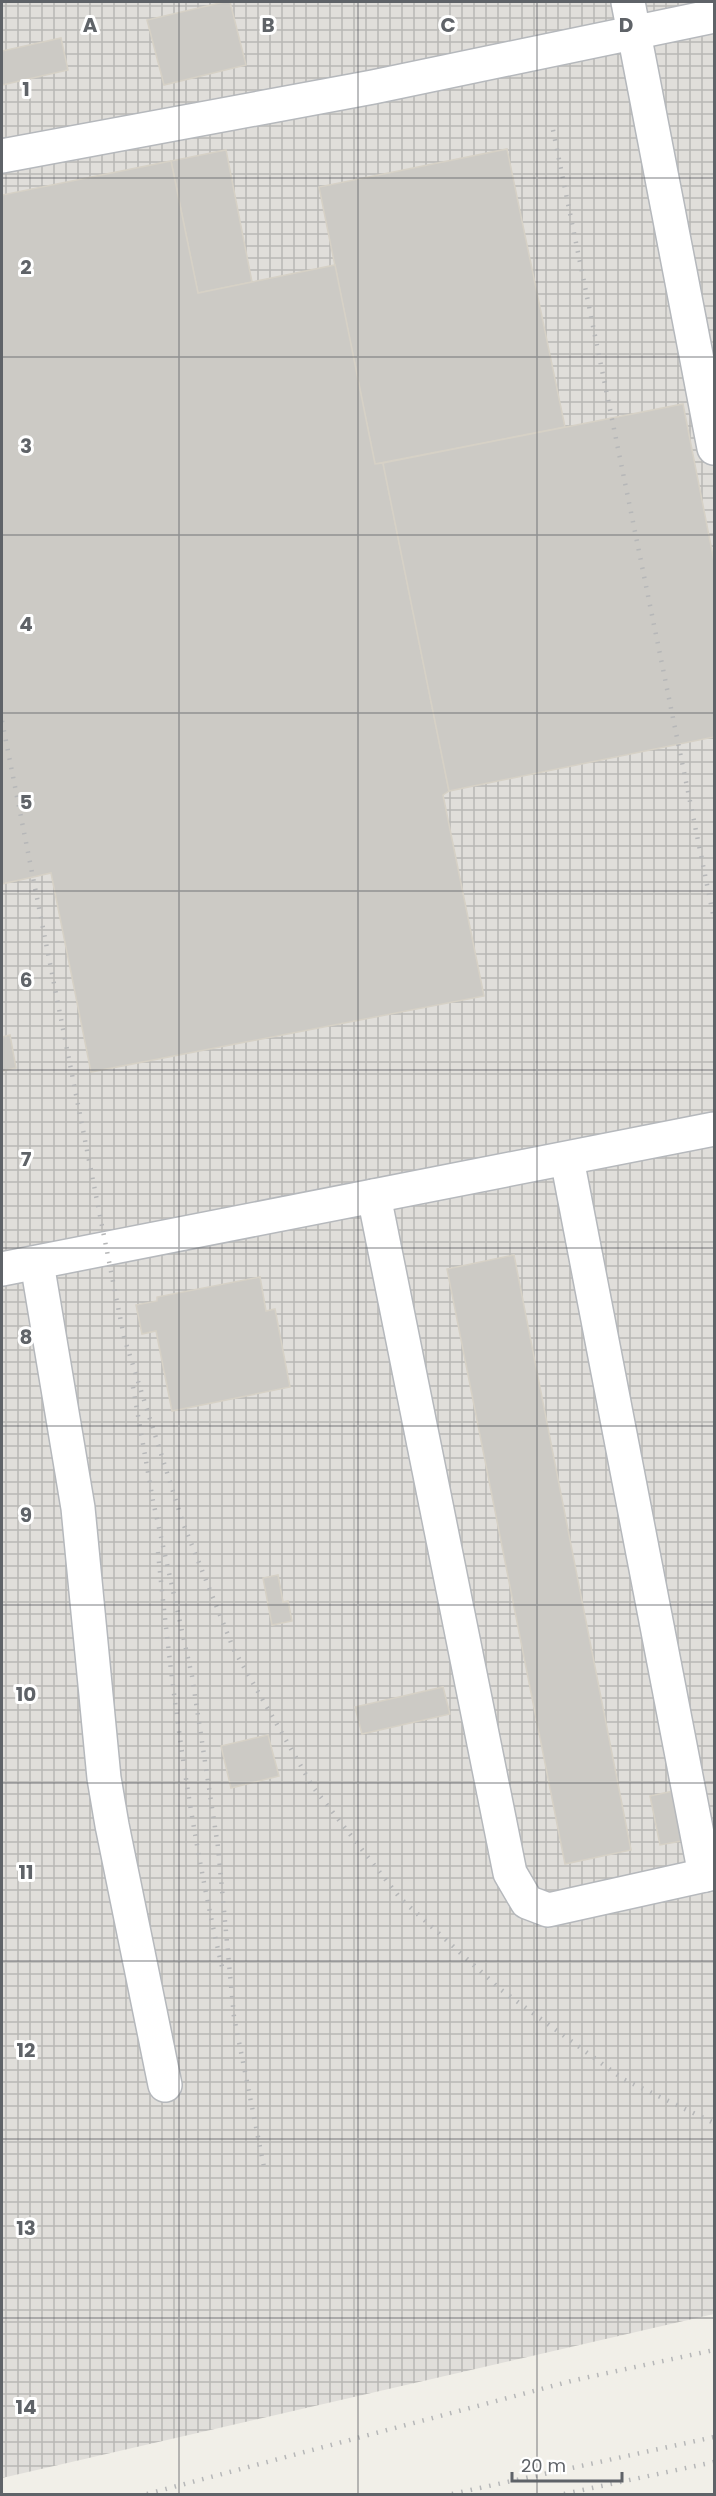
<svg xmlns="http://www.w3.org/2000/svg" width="716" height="2496" font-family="Poppins,sans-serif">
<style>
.industrial{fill:url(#industrial-grid)}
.building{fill:#cccac5;stroke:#d6d1c6;stroke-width:1.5}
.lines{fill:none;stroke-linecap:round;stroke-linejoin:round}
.minor-casing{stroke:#b5b8bc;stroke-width:36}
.minor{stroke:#fff;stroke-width:33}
.rail{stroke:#b6b7b8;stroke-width:4.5;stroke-dasharray:1.5 8;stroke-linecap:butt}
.grid{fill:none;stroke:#5f6368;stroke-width:1.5;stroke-opacity:0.55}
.grid-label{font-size:20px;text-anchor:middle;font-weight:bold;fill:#5f6368;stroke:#fff;stroke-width:6;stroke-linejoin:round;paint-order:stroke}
</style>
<defs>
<pattern id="industrial-grid" width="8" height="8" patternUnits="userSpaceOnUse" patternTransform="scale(1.5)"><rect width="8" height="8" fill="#e0deda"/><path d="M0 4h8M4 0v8" fill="none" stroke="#b9b8b5"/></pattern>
</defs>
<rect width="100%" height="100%" fill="#f1efe8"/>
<polygon class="industrial" points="2,2 714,2 714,2314 2,2478"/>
<g class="building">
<polygon points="224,2 230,2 246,65 164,85 147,20"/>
<polygon points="61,38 68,70 2,85 2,51"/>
<polygon points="507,149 565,427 375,464 319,187"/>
<polygon points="226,150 252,282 198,293 171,161"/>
<polygon points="171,161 198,293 335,265 375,464 383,463 449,791 443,795 484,996 91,1072 51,873 2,884 2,195"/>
<polygon points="683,404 714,561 714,737 449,791 383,463"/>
<polygon points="10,1035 16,1068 2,1071 2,1037"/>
<polygon points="514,1255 631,1850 565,1864 447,1269"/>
<polygon points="260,1277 266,1311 275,1309 290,1387 172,1411 156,1331 142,1334 136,1305 157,1301 157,1297"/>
<polygon points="278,1575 283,1602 288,1601 292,1621 272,1625 263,1578"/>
<polygon points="443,1687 450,1714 362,1734 355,1707"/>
<polygon points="268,1735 279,1776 231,1788 221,1746"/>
<polygon points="678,1790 688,1840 660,1845 650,1796"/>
</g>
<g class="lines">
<defs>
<g id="minor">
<polyline points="628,2 714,448"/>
<polyline points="2,156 373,87 714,16"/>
<polyline points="567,1159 705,1875"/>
<polyline points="374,1196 510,1873 527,1902 548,1910 714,1873"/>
<polyline points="37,1263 78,1508 104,1778 112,1825 165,2085"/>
<polyline points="2,1269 714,1129"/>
</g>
</defs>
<use href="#minor" class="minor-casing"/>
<use href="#minor" class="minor"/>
<g class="rail">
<polyline points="553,130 714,919"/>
<polyline points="2,721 124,1337 183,1523 234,1650 313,1787 400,1898 500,1989 623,2079 714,2123"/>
<polyline points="133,1387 153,1501 192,1676 218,1847 234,2017 265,2172"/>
<path d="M158,1552C172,1692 190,1830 222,1967"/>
<polyline points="147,2494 575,2380 714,2350"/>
<polyline points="452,2494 714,2437"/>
<polyline points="564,2494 714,2462"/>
</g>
</g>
<path class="grid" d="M179,2V2494M358,2V2494M537,2V2494M2,178H714M2,357H714M2,535H714M2,713H714M2,891H714M2,1070H714M2,1248H714M2,1426H714M2,1605H714M2,1783H714M2,1961H714M2,2139H714M2,2318H714"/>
<g class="grid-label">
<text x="90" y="32">A</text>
<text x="268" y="32">B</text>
<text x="448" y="32">C</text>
<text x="626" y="32">D</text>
<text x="26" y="96">1</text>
<text x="26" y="274">2</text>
<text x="26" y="453">3</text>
<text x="26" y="631">4</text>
<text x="26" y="809">5</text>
<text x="26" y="987">6</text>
<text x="26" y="1166">7</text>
<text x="26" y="1344">8</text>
<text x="26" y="1522">9</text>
<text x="26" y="1701">10</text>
<text x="26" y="1879">11</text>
<text x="26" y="2057">12</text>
<text x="26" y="2235">13</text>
<text x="26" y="2414">14</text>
</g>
<rect width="716" height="2496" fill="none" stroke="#5f6368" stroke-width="6"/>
<path d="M512 2472v9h110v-9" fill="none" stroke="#5f6368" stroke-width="3"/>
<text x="521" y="2472" font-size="18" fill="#5f6368" stroke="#ffffff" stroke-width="4.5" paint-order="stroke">20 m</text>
</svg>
